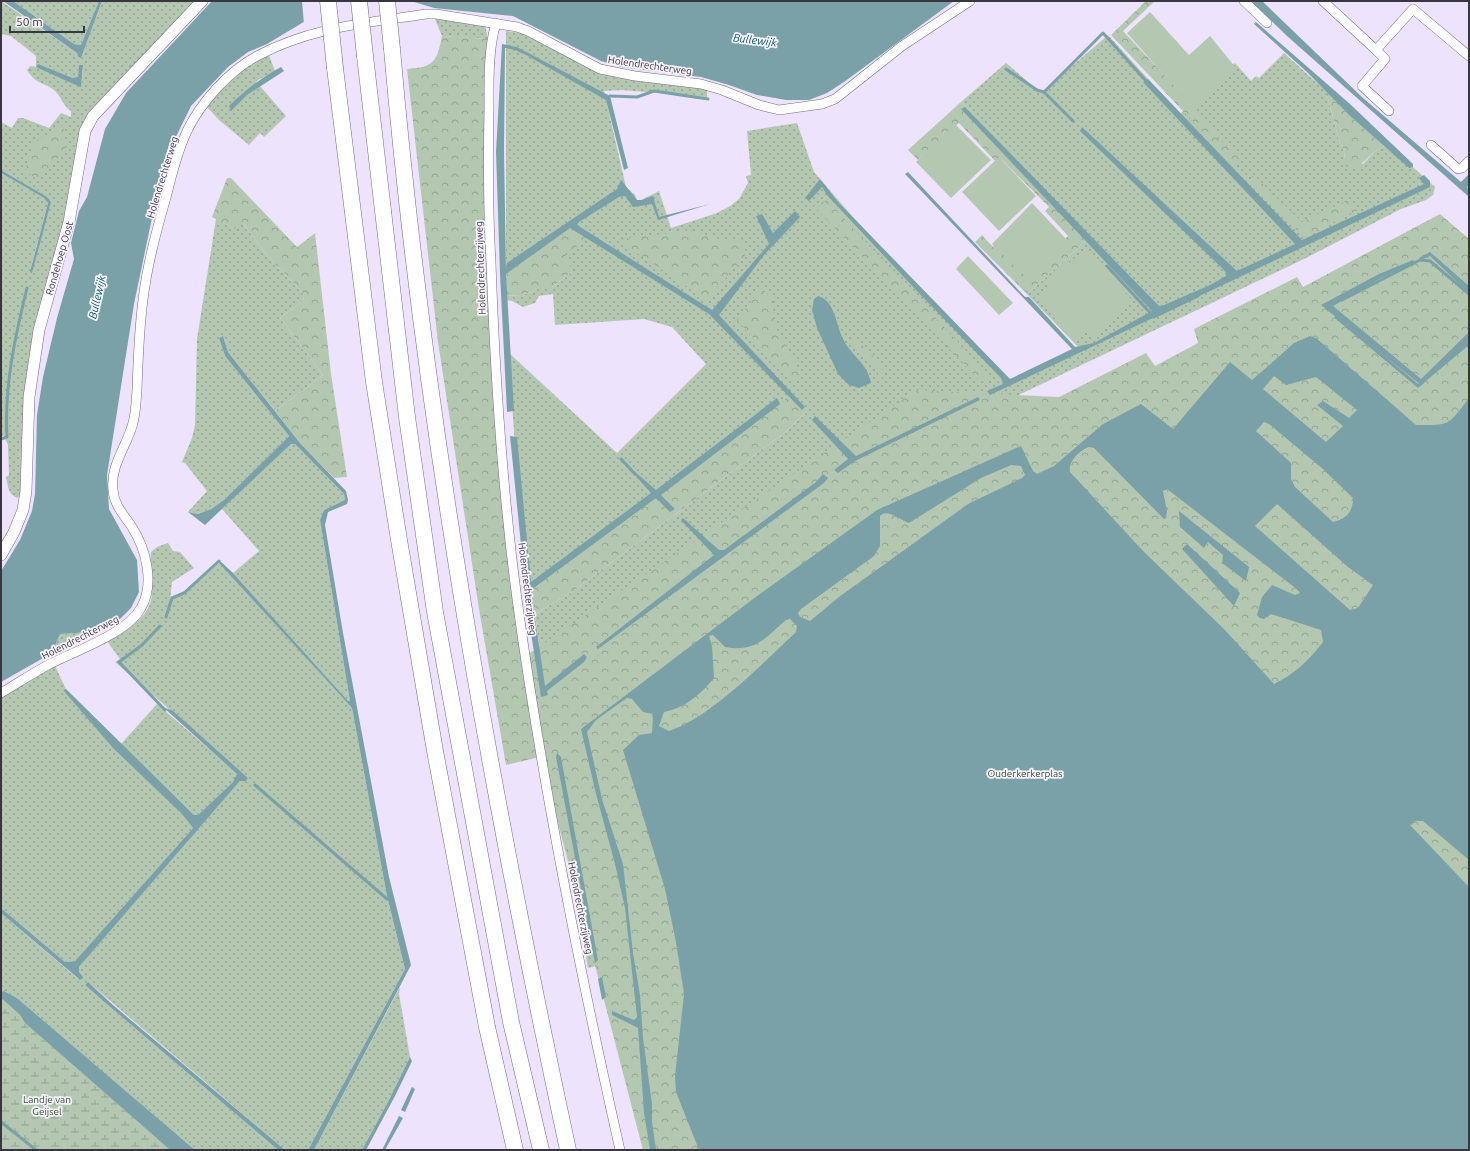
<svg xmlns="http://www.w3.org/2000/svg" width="1470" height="1151" font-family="Ubuntu,sans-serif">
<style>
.grass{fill:url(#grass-dots);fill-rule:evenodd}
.forest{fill:url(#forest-crowns)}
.wetland{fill:url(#wetland-marsh)}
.garden{fill:#b4c8b1}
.water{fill:#7ba1a8;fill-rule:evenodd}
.pier{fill:#ede3fc}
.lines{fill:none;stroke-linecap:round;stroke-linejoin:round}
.stream{stroke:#7ba1a8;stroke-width:3}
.minor-casing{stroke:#756c82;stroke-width:10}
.tertiary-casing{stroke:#756c82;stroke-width:12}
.motorway-casing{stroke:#756c82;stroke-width:17}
.minor{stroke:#fff;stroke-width:9}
.tertiary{stroke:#fff;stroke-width:11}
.motorway{stroke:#fff;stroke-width:16}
.motorway-bridge-casing{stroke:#756c82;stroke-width:17;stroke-linecap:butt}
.motorway-bridge{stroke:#fff;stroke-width:16}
.labels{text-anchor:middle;stroke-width:3.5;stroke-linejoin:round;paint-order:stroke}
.street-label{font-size:10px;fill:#3a3640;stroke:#f8f4fe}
.park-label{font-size:10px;fill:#31512b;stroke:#f8f4fe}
.water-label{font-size:11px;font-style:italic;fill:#0c5c68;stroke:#f8f4fe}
</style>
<defs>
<pattern id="grass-dots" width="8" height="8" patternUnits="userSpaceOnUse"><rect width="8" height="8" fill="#b4c8b1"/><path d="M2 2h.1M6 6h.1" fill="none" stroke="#93a391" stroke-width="1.8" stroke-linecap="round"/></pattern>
<pattern id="forest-crowns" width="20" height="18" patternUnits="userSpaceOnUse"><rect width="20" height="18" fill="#b4c8b1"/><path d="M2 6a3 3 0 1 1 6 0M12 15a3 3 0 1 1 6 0" fill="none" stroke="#93a391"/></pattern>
<pattern id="wetland-marsh" width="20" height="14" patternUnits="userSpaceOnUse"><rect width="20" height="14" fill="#b4c8b1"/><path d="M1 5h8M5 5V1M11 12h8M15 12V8" fill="none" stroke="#93a391"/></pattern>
</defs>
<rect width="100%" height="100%" fill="#ede3fc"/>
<g class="grass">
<path d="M1,1L77,53L78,57L81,58L102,1H195L82,124L61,237L33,336L27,373L22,495L17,498C8,494 8,486 6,477L9,475L8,445L4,436H1V173L44,198L48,203L30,271L51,202L46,197L1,170V122L12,128L18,118H23L49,128L61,113L71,117V111C61,103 62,98 55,91C44,81 37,86 27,70L30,66L36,67V56L11,36L1,34ZM38,64L73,78H78L79,66L83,70L81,86L80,87Z"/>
<polygon points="13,1 99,1 81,45 74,44"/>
<polygon points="435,19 480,22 485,25 488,39 442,36"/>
<polygon points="506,31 521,33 589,68 707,87 707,97 622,90 604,91 626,187 635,195 637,200 641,200 659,191 671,228 717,213 730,206 739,199 748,183 746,176 751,175 747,131 797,123 814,172 853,217 1009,383 1080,349 1027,294 1089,238 961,102 1006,63 1041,93 1108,35 1180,114 1235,63 1251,81 1256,76 1259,78 1284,53 1326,91 1339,140 1345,152 1344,159 1363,164 1374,152 1384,146 1409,167 1413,167 1435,187 1433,195 1426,200 1401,209 1304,259 987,410 545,687 535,614 572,592 788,430 807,411 657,498 531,590 515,444 508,352 617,453 706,364 672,327 644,319 555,325 553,294 539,296 535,303 523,307 512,301 505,300 506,296 521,295 532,292 539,287 552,287 572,272 564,254 576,246 506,274"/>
<path d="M269,55L275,71L258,80L247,95L260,86L286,116L264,137L260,133L249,145L219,120L206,106C225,86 242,64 269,55Z"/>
<polygon points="216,219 235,229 242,222 264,252 302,292 304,296 303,301 280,318 323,375 275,411 228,352 223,336 219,338 225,356 289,436 224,500 211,509 198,514 188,512 207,491 185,463 182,462 192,438 195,425 197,339"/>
<polygon points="290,444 295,444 344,494 345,500 324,510 320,520 350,701 348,701 233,573 259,551 222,509"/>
<path d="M168,543L173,551L180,552L194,568L172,582L170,601L188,590L218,564H220L352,708L387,896L405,969L308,1150H285L88,982L85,985L102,1000L278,1150H195L17,998L4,991L1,992V913L78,979L79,967L240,781H246L248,778L115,662L120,659L107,641C126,630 151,618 152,593C152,580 150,566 151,552L157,547Z"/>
<polygon points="91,632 52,653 60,634"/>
<polygon points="55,666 66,689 63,690 181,813 193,828 75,961 65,962 1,908 1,697"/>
<polygon points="157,704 238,774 233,782 198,815 194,815 121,744"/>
<polygon points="552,766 596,966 588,968"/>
<polygon points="400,987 399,994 410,1057 389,1100 362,1150 314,1150"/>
</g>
<g class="forest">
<polygon points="1146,1 1155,1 1123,31 1215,129 1218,138 1241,160 1236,167 1111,35"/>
<path d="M442,36L488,39L485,221L524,657L917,390L1059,397L1146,353L1155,366L1198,343L1194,329L1297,277L1303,287L1440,214L1469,239V1150H643L538,746L540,757L506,765L479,609L438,342L407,69C434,67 437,62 442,36Z"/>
<polygon points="1326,91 1350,116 1384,146 1374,152 1357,168 1350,168 1346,166 1344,159 1345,152 1339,140"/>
<polygon points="961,102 1089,238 1027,294 975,242 982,235 993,247 998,242 1029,273 1068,236 1045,211 1049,207 1002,160 997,163 959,123 918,160 908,150"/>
<polygon points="63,125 67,150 37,179 25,171 34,142"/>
<polygon points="1253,175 1302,222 1350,199 1358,210 1304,237 1250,180"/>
<polygon points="227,178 231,178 297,247 315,233 331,374 347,477 334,478 300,443 275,411 323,375 280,318 303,301 304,296 302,292 264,252 243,223 235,229 212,217"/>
<polygon points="828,201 991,378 981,382 814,206 817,203"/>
<polygon points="570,228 591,237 565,254 572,272 552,287 539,287 532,292 521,295 506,296 506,274"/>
<polygon points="691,230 722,240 744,239 745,255 707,300 617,240"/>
<polygon points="761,288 773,298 774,324 800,371 794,384 737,320"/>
<polygon points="853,338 869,351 884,372 880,382 874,364 849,341"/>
<polygon points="791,395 807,411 788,430 572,592 535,614 531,590"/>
</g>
<polygon class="wetland" points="1,998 20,1015 25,1023 170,1150 1,1150"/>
<g class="garden">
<polygon points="1150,12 1189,55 1210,36 1236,68 1193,108 1127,33"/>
<polygon points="955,124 991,160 951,198 916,162"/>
<polygon points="999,157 1036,196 999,231 962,192"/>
<polygon points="1032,203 1068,241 1027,278 992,244"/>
<polygon points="1087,248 1133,302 1093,337 1086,329 1073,340 1038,299 1050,289 1045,282"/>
<polygon points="968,256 1013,303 999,315 956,269"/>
</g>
<g class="water">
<polygon points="3,1 13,1 74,44 81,45 99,1 102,1 81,58 78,57 77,53"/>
<polygon points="212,1 316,1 317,14 267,44 248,52 228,67 191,106 167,155 157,194 134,304 107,475 109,509 137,560 139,592 131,608 120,619 91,632 60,634 52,653 1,682 1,571 20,540 32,511 35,494 37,415 43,377 57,318 74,259 71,243 79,211 87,197 105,129 126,93"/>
<polygon points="411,1 954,1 844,82 827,93 809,100 786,100 757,95 729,85 701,77 622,67 601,61 513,16 434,8"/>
<polygon points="1251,1 1262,1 1363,98 1461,182 1469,174 1469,185 1467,187 1469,189 1469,197 1287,36"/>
<polygon points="1256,22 1350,104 1413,164 1413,167 1409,168 1350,116 1308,73 1254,24"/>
<polygon points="502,44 517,47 610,96 628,168 624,170 606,100 526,55 515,50 505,48 504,151 506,269 507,263 617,189 621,180 637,200 642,200 653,196 659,217 710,204 658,220 652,204 633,207 625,196 619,197 579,222 577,225 712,310 769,244 756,216 762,214 773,233 795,211 800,217 764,255 719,315 805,407 802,410 709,314 570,228 506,274 514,411 507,412 500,274 496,152"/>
<polygon points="38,64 73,78 78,77 79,65 83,65 81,87 80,87 36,67"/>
<path d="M281,67L284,71L247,95L231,111L229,106C245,90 261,78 281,67Z"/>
<polygon points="1148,79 1302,240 1424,184 1419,178 1424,175 1430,181 1430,187 990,395 987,391 1003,384 1001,378 916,290 827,195 822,187 809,201 805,198 820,179 838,202 1010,379 1072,349 905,174 908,172 1025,297 1029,297 1075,347 1094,343 1152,311 961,109 965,107 1159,306 1164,305 1210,285 1226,276 1226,272 1080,131 1082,127 1237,271 1295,244 1143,82"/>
<polygon points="1,170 47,197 51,202 32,273 30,272 48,203 44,198 1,173"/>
<polygon points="1430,252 1469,286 1469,293 1430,256 1421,260 1419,258"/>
<polygon points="1413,260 1415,263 1381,278 1333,306 1421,379 1469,332 1469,345 1421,385 1321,305 1379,274"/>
<path d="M818,296C835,300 836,325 843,339C851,356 867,362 871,383L859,388L849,385L838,374L817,328L812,310L814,299Z"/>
<polygon points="223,336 228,352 300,443 346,491 348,500 347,504 328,512 325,525 343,633 389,877 411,965 314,1150 308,1150 405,969 387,896 352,708 217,561 219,560 233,573 348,701 350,701 320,520 324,510 345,500 344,494 295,444 291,444 205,525 188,512 198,514 211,509 224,500 289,436 225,356 219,338"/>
<path d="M1310,336L1316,338L1416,425C1452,425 1447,426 1469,398V860L1423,821H1415L1410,825L1469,887V1150H699L676,1092L675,1076L684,994L676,942L665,889L623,750L639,735L652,733L653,714L643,712L632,699L627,698L596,720L587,732L602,799L623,864L633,953L640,995L643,1038L652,1104V1122L656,1150H650L644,1113L638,1028L612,1015V1011L634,1020L637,1017L625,908L615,864L596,794L581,729L757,596L877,510L1021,446L1033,471L1037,474L1054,466L1103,424L1141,404L1173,429L1230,362L1252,380L1294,343ZM1274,376L1286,385L1316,377L1357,410L1349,418L1323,401L1317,405L1343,426L1326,442L1263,389ZM1264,422L1269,424L1323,469L1353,498C1353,512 1346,519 1333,522L1295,487L1291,479V463L1256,431ZM1089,447L1094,448L1164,519L1166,518L1167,511L1163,491L1167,489L1298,590L1300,593L1295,595L1272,585L1262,597L1257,615L1260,618L1264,619L1271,614L1321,630L1323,642C1309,660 1295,674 1274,684L1224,629L1144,552L1070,472C1068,461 1080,450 1089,447ZM1011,465L1021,466L1025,475L1022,478L968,504L839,597L810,621L800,617L798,613L801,609L874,556L880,546V516C887,508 900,520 909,523L981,478ZM1277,504L1348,567L1373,585L1358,608L1350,610L1255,526ZM790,619L797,626L796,632C764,662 710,718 669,731L659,726L664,712C685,708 701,694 714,678L712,646L709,636L713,635L725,647C755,653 765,638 786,620Z"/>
<polygon points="978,397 980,400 855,461 838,473 834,470 848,459 812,420 815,416 856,456"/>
<polygon points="777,398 780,404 661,495 675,509 670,512 656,498 531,590 545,686 584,654 587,657 584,662 547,691 548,695 541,697 528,614 510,436 517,437 531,582 651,493 633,473 634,471 656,490"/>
<polygon points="823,474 828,478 824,483 598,649 596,647 714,555 681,520 683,518 719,550 724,550 816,482"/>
<polygon points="1179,511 1249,567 1246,581 1222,563 1223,555 1208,542 1204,548 1180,527"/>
<polygon points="1187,544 1240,593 1234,606 1182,549"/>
<polygon points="66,689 194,815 198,815 233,782 237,774 163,707 173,711 248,778 246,781 240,781 79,967 79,972 83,977 80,980 1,913 1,908 65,962 75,961 193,828 181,813 113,748 63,690"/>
<polygon points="557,753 561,757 598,960 595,963 556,757"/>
<polygon points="602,977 606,997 602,1000 598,979"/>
<polygon points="88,982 113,1005 285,1150 278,1150 102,1000 85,985"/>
<polygon points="4,991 17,998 195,1150 170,1150 25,1023 20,1015 1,998 1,992"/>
<polygon points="410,1057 412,1061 395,1096 366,1150 362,1150 389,1100"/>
<polygon points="412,1087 415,1089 405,1112 401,1110"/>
<polygon points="399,1116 403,1118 385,1150 382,1150"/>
</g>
<polygon class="pier" points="302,1 318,1 319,15 304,24"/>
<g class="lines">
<g class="stream">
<polyline points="1006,69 1037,90 1044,92 1073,121"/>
<polyline points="1044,92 1103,33 1147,82"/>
<polyline points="610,96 637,97 654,91 708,99"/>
<polyline points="1107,266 1154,317 1198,296"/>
<polyline points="1342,300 1420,260 1430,261 1469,294"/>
<polyline points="1336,317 1418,386 1423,382"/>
<path d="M1,439L7,437C4,387 15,337 27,288"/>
<polyline points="621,459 635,474"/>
<polyline points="166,617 172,598 184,593 219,561"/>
<polyline points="160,626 142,645 119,662 165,710"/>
<polyline points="255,785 387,899 391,900"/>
<polyline points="1,1122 36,1150"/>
</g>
<defs>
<g id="minor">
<polyline points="1244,1 1267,23"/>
<polyline points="1323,1 1376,50"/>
<path d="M496,23C488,50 489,81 489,109C488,160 488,211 491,263C495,375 502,488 517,599C542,784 579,968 620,1150"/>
<polyline points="1389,111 1362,86 1385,59 1376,50 1413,9 1469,56"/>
<polyline points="1431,145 1458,169 1462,168 1469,161"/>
<path d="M1,693C16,684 30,675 46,666C72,652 127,634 141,608C155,584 146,549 132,527C124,515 114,505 113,490C110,465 127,446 133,423C136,412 136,401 137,390C138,360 139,330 143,300C147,265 157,229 167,194C172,173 178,151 187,131C201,102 229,71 257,56C311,27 367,23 426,14H436L517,27L528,31L600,69L635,76L701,84L722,90L759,105L779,110L822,104L835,99L902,46L970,1"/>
</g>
<polyline id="tertiary" points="1,555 14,532 23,510 26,491 29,397 39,330 69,222 85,131 93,116 202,1"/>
<g id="motorway">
<path d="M392,49C424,419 490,787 568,1150"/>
<polyline points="365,56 407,417 435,612 511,1022 541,1150"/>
<polyline points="335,68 374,382 399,540 435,751 487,1027 515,1150"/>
</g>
</defs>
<use href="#minor" class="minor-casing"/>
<use href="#tertiary" class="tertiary-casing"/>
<use href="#motorway" class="motorway-casing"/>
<use href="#minor" class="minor"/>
<use href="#tertiary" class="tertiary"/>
<use href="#motorway" class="motorway"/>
<defs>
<g id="motorway-bridge">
<polyline points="328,1 335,68"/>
<polyline points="359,1 365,56"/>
<polyline points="387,1 392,49"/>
</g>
</defs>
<use href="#motorway-bridge" class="motorway-bridge-casing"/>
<use href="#motorway-bridge" class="motorway-bridge"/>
</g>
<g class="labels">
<g class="street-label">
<text transform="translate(650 65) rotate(8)" y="4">Holendrechterweg</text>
<text transform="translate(162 177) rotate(-73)" y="4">Holendrechterweg</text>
<text transform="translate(59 258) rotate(-74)" y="4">Rondehoep Oost</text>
<text transform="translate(480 268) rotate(-92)" y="4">Holendrechterzijweg</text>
<text transform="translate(528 589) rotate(83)" y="4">Holendrechterzijweg</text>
<text transform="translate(80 637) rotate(-27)" y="4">Holendrechterweg</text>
<text transform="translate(581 908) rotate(79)" y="4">Holendrechterzijweg</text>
</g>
<g class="park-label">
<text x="1025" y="777">Ouderkerkerplas</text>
<text x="47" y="1103">Landje van<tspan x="47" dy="12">Geijsel</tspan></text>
</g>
<g class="water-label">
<text transform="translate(755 40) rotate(7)" y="4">Bullewijk</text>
<text transform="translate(97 297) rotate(-77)" y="4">Bullewijk</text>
</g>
</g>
<rect width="1470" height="1151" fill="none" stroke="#3a3640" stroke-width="4"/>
<path d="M10 26v6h74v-6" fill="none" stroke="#3a3640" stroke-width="2"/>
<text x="16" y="26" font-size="12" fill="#3a3640" stroke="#f8f4fe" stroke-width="3" paint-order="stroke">50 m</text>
</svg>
